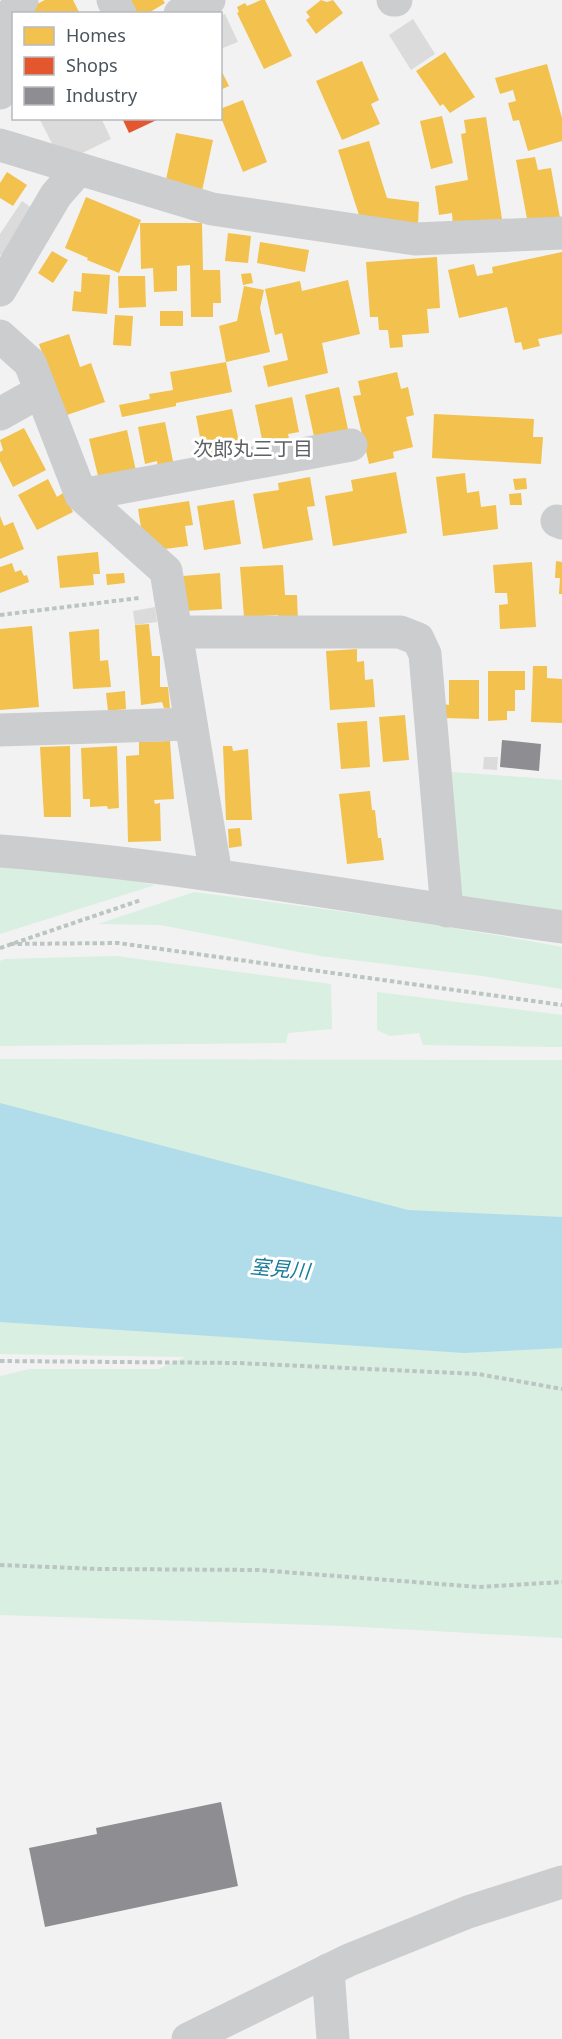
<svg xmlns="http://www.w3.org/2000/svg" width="562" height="2039" font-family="'Noto Sans','Noto Sans JP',sans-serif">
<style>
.green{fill:#d8efe1}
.water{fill:#b0dde9}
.homes{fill:#f2c14e}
.shops{fill:#e4572e}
.industry{fill:#8d8d92}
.building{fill:#dbdbdc}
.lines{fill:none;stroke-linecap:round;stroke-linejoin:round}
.path{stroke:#bbc5c2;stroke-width:4;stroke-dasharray:4.5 3;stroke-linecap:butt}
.minor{stroke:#cccdcf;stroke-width:33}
.labels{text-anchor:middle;stroke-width:6;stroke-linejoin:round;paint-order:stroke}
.neighbourhood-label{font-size:20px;fill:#5e6165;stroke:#fff}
.water-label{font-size:20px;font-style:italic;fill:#197d9a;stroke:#fff}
</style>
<rect width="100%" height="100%" fill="#f2f2f2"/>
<g class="green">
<polygon points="452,772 562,780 562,917 453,899 445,773"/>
<polygon points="0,858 34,861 155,885 0,934"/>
<path d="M194,892C317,908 440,924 562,947V989L482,976L320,956L160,925L98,924Z"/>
<polygon points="116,956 331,984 332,1029 288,1033 286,1043 0,1046 0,961 5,959"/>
<polygon points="377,992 562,1015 562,1047 423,1045 419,1033 390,1036 377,1030"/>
<polygon points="0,1059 562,1060 562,1232 405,1226 0,1118"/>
<polygon points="0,1303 562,1332 562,1638 344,1626 0,1615 0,1376 30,1369 159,1369 185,1357 0,1354"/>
</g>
<polygon class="water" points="0,1103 408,1210 562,1217 562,1348 464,1353 0,1322"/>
<g class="homes">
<polygon points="45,0 73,0 80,14 32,14 29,8"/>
<polygon points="130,0 163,0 165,3 147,14 138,14"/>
<polygon points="261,0 265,0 292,56 264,69 237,13 239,12 237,7 245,3 247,6"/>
<polygon points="321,0 327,2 333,0 343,13 316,34 306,20 310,17 306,12"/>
<polygon points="445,52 475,97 450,113 443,104 440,106 416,71"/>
<polygon points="362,61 379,100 371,104 380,124 342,140 316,81"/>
<polygon points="547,64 562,118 562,141 528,151 519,120 513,121 508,103 516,101 513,90 500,94 495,78"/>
<polygon points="220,68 229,86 220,90"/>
<polygon points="243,100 267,162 243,172 220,115 220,109"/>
<polygon points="442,116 453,163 431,169 420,121"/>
<polygon points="486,117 502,219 453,227 452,213 439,215 435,186 468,180 461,134 466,133 464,120"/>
<polygon points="176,133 213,140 202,191 165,184"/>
<polygon points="369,141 387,198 419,202 418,225 359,215 338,150"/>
<polygon points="535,157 538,170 551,168 560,218 528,224 516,160"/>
<polygon points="7,172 27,185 13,206 0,198 0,183"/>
<polygon points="86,197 141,220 119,273 87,260 88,258 65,248"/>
<polygon points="140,223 202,223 203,270 220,270 221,303 213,303 213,317 191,317 190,265 177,266 177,291 154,292 153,268 141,269"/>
<polygon points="228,233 251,236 248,263 225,261"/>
<polygon points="260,242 309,250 305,272 257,263"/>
<polygon points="52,251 68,260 53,283 38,273"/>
<polygon points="562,252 562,334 538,339 540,346 523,350 521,342 515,343 507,307 459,318 448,270 474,264 477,276 493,273 492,267"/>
<polygon points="437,257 440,308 427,309 429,333 402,335 403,347 390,348 388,330 379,330 378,317 370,317 366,262"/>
<polygon points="82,273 110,275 107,314 72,311 74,291 81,292"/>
<polygon points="251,273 253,283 243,285 241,274"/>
<polygon points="118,276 145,276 146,307 119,308"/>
<polygon points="348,280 360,334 322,343 328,373 268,387 263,366 288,360 282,333 275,335 265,289 300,281 302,291"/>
<polygon points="244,286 264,290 260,308 270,352 226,362 219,326 237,321"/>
<rect x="160" y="311" width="23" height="15"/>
<polygon points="115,315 133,316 131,346 113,345"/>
<polygon points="69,334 80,367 91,363 105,402 64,416 39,344"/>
<polygon points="226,362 232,392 176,403 176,406 122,417 119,405 150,399 149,394 173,390 170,372"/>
<polygon points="397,372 401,389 408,387 414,415 406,417 413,447 393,452 394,458 369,464 353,396 361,395 358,381"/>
<polygon points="339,387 349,434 315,441 305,395"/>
<polygon points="292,397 299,432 288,434 290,444 264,449 255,405"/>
<polygon points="232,409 242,456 205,464 196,416"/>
<polygon points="434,414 534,419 533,437 543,437 541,464 432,458"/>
<polygon points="165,422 174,466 158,469 157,461 145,464 138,427"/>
<polygon points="24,428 46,470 13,487 0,461 0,452 3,450 0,440"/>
<polygon points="127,430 136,471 99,480 89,439"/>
<polygon points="396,472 407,533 333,546 325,496 353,491 351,480"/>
<polygon points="465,473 467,493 479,491 481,507 496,505 498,529 443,536 436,477"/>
<polygon points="310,477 315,506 307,507 313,540 263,549 253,494 279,490 278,483"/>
<polygon points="526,478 527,489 515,490 513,479"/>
<polygon points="48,479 57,497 63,493 73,512 37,530 18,495"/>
<polygon points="521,493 522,505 510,505 509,494"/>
<polygon points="234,500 241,544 204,550 197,506"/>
<polygon points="189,501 193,525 185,526 188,546 157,550 155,539 143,540 138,509"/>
<polygon points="0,516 4,526 13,522 24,549 0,559"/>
<polygon points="98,552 100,574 93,574 94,585 60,588 57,556"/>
<polygon points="556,561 562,562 562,594 559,594 560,578 555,578"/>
<polygon points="532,562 536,627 500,629 499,605 508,604 507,593 495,593 493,565"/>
<polygon points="12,563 15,572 21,570 24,576 27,575 29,582 0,593 0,567"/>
<polygon points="283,565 285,595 297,595 298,622 279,624 278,615 244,617 240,567"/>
<polygon points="124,573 125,583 107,585 106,574"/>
<polygon points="220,573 222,609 185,611 183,576"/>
<polygon points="149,624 152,656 160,656 160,687 168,687 170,708 164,708 162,702 141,705 135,625"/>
<polygon points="32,626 39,707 0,710 0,629"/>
<polygon points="99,629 100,661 108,660 111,687 73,689 69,632"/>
<polygon points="357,649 357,662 364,661 365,680 373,679 375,707 330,710 326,651"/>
<polygon points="533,666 547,666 547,678 562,679 562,723 531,722"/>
<polygon points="488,671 525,671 525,690 515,690 515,711 507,711 507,720 488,721"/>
<polygon points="449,680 479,680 479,719 444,718 444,704 449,705"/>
<polygon points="125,691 126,709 108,711 106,693"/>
<polygon points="405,715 409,760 383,762 379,717"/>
<polygon points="367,721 370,767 341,769 337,723"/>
<polygon points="170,741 174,799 154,800 155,804 160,803 161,841 128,842 126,756 139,755 139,742"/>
<polygon points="70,746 71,817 44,817 40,747"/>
<polygon points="117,746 119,808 108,809 107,806 90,807 90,799 83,799 81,748"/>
<polygon points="223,746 232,746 233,751 248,749 252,820 226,820"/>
<polygon points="370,791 372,810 375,810 378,838 381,838 384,860 347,864 339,794"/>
<polygon points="240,828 242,846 229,848 228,829"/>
</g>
<polygon class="shops" points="122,118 161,118 129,133"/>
<g class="industry">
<polygon points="502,740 541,744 539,771 500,767"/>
<polygon points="221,1802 238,1886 45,1927 29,1848 97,1834 96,1828"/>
</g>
<g class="building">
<polygon points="225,14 238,42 220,49 220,16"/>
<polygon points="413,19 435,54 411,70 389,35"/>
<polygon points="39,118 101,118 111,139 62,163"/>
<polygon points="22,201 33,209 7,259 0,255 0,234"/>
<polygon points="155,607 157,622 135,625 133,611"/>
<polygon points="484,757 498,757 497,770 483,769"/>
</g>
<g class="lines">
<g class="path">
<polyline points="0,615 139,598"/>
<polyline points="10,944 118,943 562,1005"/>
<polyline points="0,948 141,900"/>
<polyline points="0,1361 238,1363 478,1374 562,1389"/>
<polyline points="0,1565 99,1569 258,1570 479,1587 562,1582"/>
</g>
<g class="minor">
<polyline points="113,0 120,14"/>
<polyline points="393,0 396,0"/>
<polyline points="180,14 209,0"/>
<polyline points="0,93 7,20 22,0"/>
<polyline points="0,145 212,209 415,239 562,233"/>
<polyline points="0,290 56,195 79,169"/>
<polyline points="0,336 30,363 81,495 351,445"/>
<polyline points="0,414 41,391"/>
<polyline points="81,495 166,571 216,875"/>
<polyline points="557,521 562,523"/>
<polyline points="176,632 400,632 418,639 425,654 447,911"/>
<polyline points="0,730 191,724"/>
<path d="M0,851C188,866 375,901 562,927"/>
<polyline points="328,1970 333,2039"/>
<polyline points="188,2039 349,1960 468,1912 562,1882"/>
</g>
</g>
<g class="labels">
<g class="neighbourhood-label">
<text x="253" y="456">次郎丸三丁目</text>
</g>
<g class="water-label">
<text transform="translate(280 1269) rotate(5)" y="7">室見川</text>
</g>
</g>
<rect x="12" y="12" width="210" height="108" fill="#ffffff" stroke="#b7bbbe" stroke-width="1.5"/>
<rect x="24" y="27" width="30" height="18" fill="#f2c14e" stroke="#b7bbbe" stroke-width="1.5"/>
<text x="66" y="42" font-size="18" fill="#4a545c">Homes</text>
<rect x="24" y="57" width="30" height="18" fill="#e4572e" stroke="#b7bbbe" stroke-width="1.5"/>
<text x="66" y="72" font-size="18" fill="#4a545c">Shops</text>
<rect x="24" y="87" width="30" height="18" fill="#8d8d92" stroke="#b7bbbe" stroke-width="1.5"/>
<text x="66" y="102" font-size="18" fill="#4a545c">Industry</text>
</svg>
